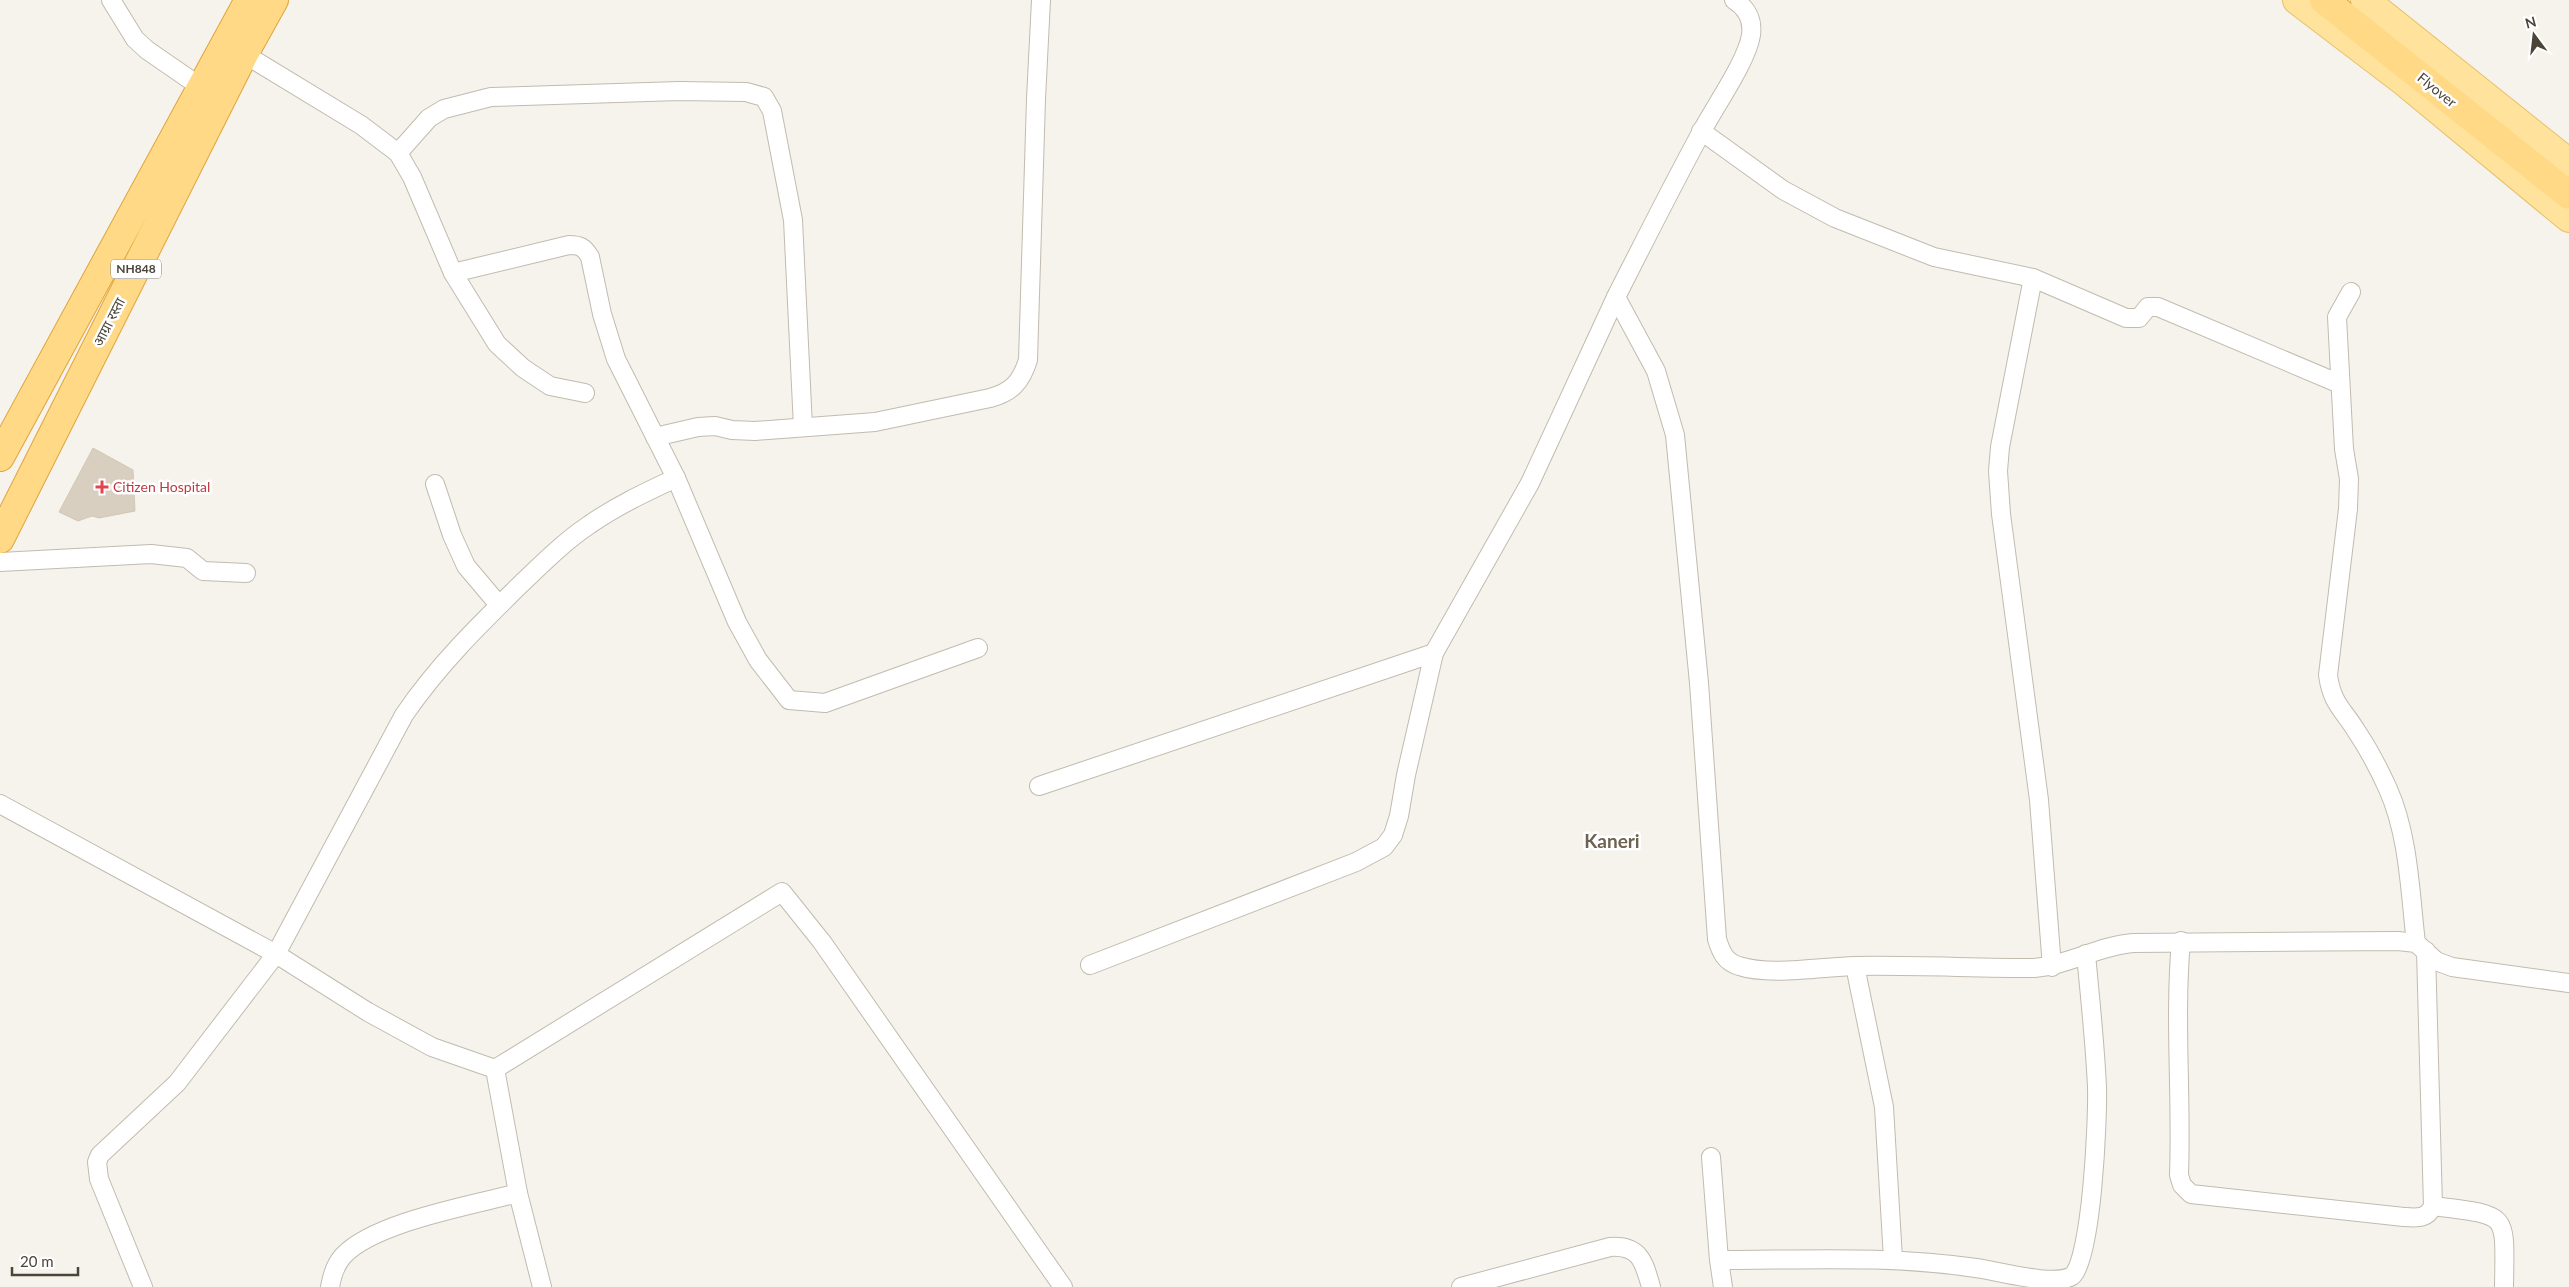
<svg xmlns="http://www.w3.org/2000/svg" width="2569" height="1287" font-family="Lato,'Noto Sans Devanagari',sans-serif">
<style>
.building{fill:#d8cfc1;stroke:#d3c7b4}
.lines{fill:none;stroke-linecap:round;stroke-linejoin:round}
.minor-casing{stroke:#c2bbae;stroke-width:20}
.primary-casing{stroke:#e6c16a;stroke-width:30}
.trunk-casing{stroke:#e0a43c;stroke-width:30}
.minor{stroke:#fff;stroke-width:18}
.primary{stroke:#ffe39c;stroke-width:28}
.trunk{stroke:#ffd985;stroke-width:28}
.health-dot{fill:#e0444e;stroke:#fff;stroke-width:2}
.labels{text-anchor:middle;stroke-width:5;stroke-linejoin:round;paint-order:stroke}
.shield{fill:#fff;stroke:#817c74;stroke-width:1}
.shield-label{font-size:12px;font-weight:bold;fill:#4b4439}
.street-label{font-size:14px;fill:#4b4439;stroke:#fff}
.health-label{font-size:14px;fill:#be3a42;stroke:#fff;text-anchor:start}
.district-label{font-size:19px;font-weight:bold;fill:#6e6250;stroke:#fff}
</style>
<rect width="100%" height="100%" fill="#f6f3ec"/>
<polygon class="building" points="93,448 133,470 135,511 99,518 92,516 78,521 59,512"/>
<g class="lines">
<defs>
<g id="minor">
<polyline points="111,0 135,39 147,50 202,88"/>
<path d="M1734,0C1747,8 1753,20 1751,35C1747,61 1715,106 1702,131C1672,186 1644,242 1616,297L1656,371L1675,435L1699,683L1717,939C1721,952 1725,962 1739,966C1769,976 1822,967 1854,966C1914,965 1974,968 2034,968C2069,965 2098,946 2133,943L2398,941L2416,943L2436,961L2452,967L2569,983"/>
<polyline points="244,54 361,125 398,153 412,177 453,273 497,344 523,368 550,386 585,393"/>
<polyline points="1701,131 1783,190 1835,218 1934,257 2033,278 2126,318 2139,318 2148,307 2158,307 2340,384"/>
<polyline points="398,153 429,118 444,109 491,97 679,91 746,92 764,97 772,111 793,220 803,427"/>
<path d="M453,273L569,245C580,245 584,247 590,257L602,314L616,359L676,478L737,622L758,660L789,700L825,703L978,648"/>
<polyline points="2033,278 2000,447 1998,471 2001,514 2039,800 2052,967"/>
<path d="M2351,292L2337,317L2344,449L2349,479L2348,509L2328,675C2332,704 2343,709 2357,732C2369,750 2379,769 2388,789C2409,836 2410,893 2416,943"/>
<path d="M655,437L698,427L715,426L732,430L755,431L875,422L990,398C1012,392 1021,382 1028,360L1036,99L1041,0"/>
<polyline points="435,484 452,535 466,566 499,605"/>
<polyline points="0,562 151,554 187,558 203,571 246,573"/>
<polyline points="1039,786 1434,653"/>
<polyline points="0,804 276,954 368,1012 432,1047 495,1069 782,892 822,942 1063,1287"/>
<path d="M2181,941C2174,1019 2182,1096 2179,1175L2182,1185L2191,1194L2404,1217C2418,1218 2427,1219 2433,1206L2426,951"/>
<polyline points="1090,965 1356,862 1384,847 1393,835 1399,816 1406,775 1434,653 1530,483 1616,297"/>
<polyline points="1855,966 1884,1107 1893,1259"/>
<polyline points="495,1069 518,1193 542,1287"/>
<polyline points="1711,1157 1719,1260 1723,1287"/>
<path d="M2433,1206C2510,1216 2505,1210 2504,1287"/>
<path d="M1719,1260C1804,1260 1890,1255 1976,1268C1999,1271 2053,1287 2072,1276C2092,1259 2098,1117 2097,1087C2095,1043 2090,998 2086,954"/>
<path d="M143,1287L99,1179L97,1162L100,1155L177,1083L276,954L404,715C438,665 480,624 523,582C544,562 565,541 589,525C616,506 646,492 676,478"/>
<path d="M330,1287C332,1275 335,1265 343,1256C374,1222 473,1205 518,1193"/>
<path d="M1461,1287L1610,1247C1640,1245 1644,1262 1651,1287"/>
</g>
<g id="primary">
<polyline points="2297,0 2402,80 2569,218"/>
<polyline points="2365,0 2569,163"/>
</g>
<g id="trunk">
<polyline points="2324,0 2569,195"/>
<polyline points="0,457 249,0"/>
<polyline points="0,539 244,54 274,0"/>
</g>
</defs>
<use href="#minor" class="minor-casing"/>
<use href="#primary" class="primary-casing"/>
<use href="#trunk" class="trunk-casing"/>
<use href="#minor" class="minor"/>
<use href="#primary" class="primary"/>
<use href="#trunk" class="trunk"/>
</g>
<path class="health-dot" d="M99.5 479.5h5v5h5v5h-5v5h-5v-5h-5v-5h5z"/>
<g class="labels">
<rect class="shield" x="111" y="259.5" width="50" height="19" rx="4"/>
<g class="shield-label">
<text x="136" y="273">NH848</text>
</g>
<g class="street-label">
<text transform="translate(2437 90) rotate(39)" y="5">Flyover</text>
<text transform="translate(109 322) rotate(-63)" y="5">आग्रा रस्ता</text>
</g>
<g class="health-label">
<text x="113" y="492">Citizen Hospital</text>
</g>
<g class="district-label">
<text x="1612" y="848">Kaneri</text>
</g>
</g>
<g transform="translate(2534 35) rotate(345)" stroke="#ffffff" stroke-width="4" paint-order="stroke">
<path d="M0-4L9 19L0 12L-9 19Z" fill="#4b4439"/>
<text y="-8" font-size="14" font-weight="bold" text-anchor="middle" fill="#4b4439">N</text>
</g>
<path d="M12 1267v8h66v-8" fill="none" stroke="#4b4439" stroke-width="2.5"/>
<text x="20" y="1267" font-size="15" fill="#4b4439" stroke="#ffffff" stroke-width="4" paint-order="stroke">20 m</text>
</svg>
